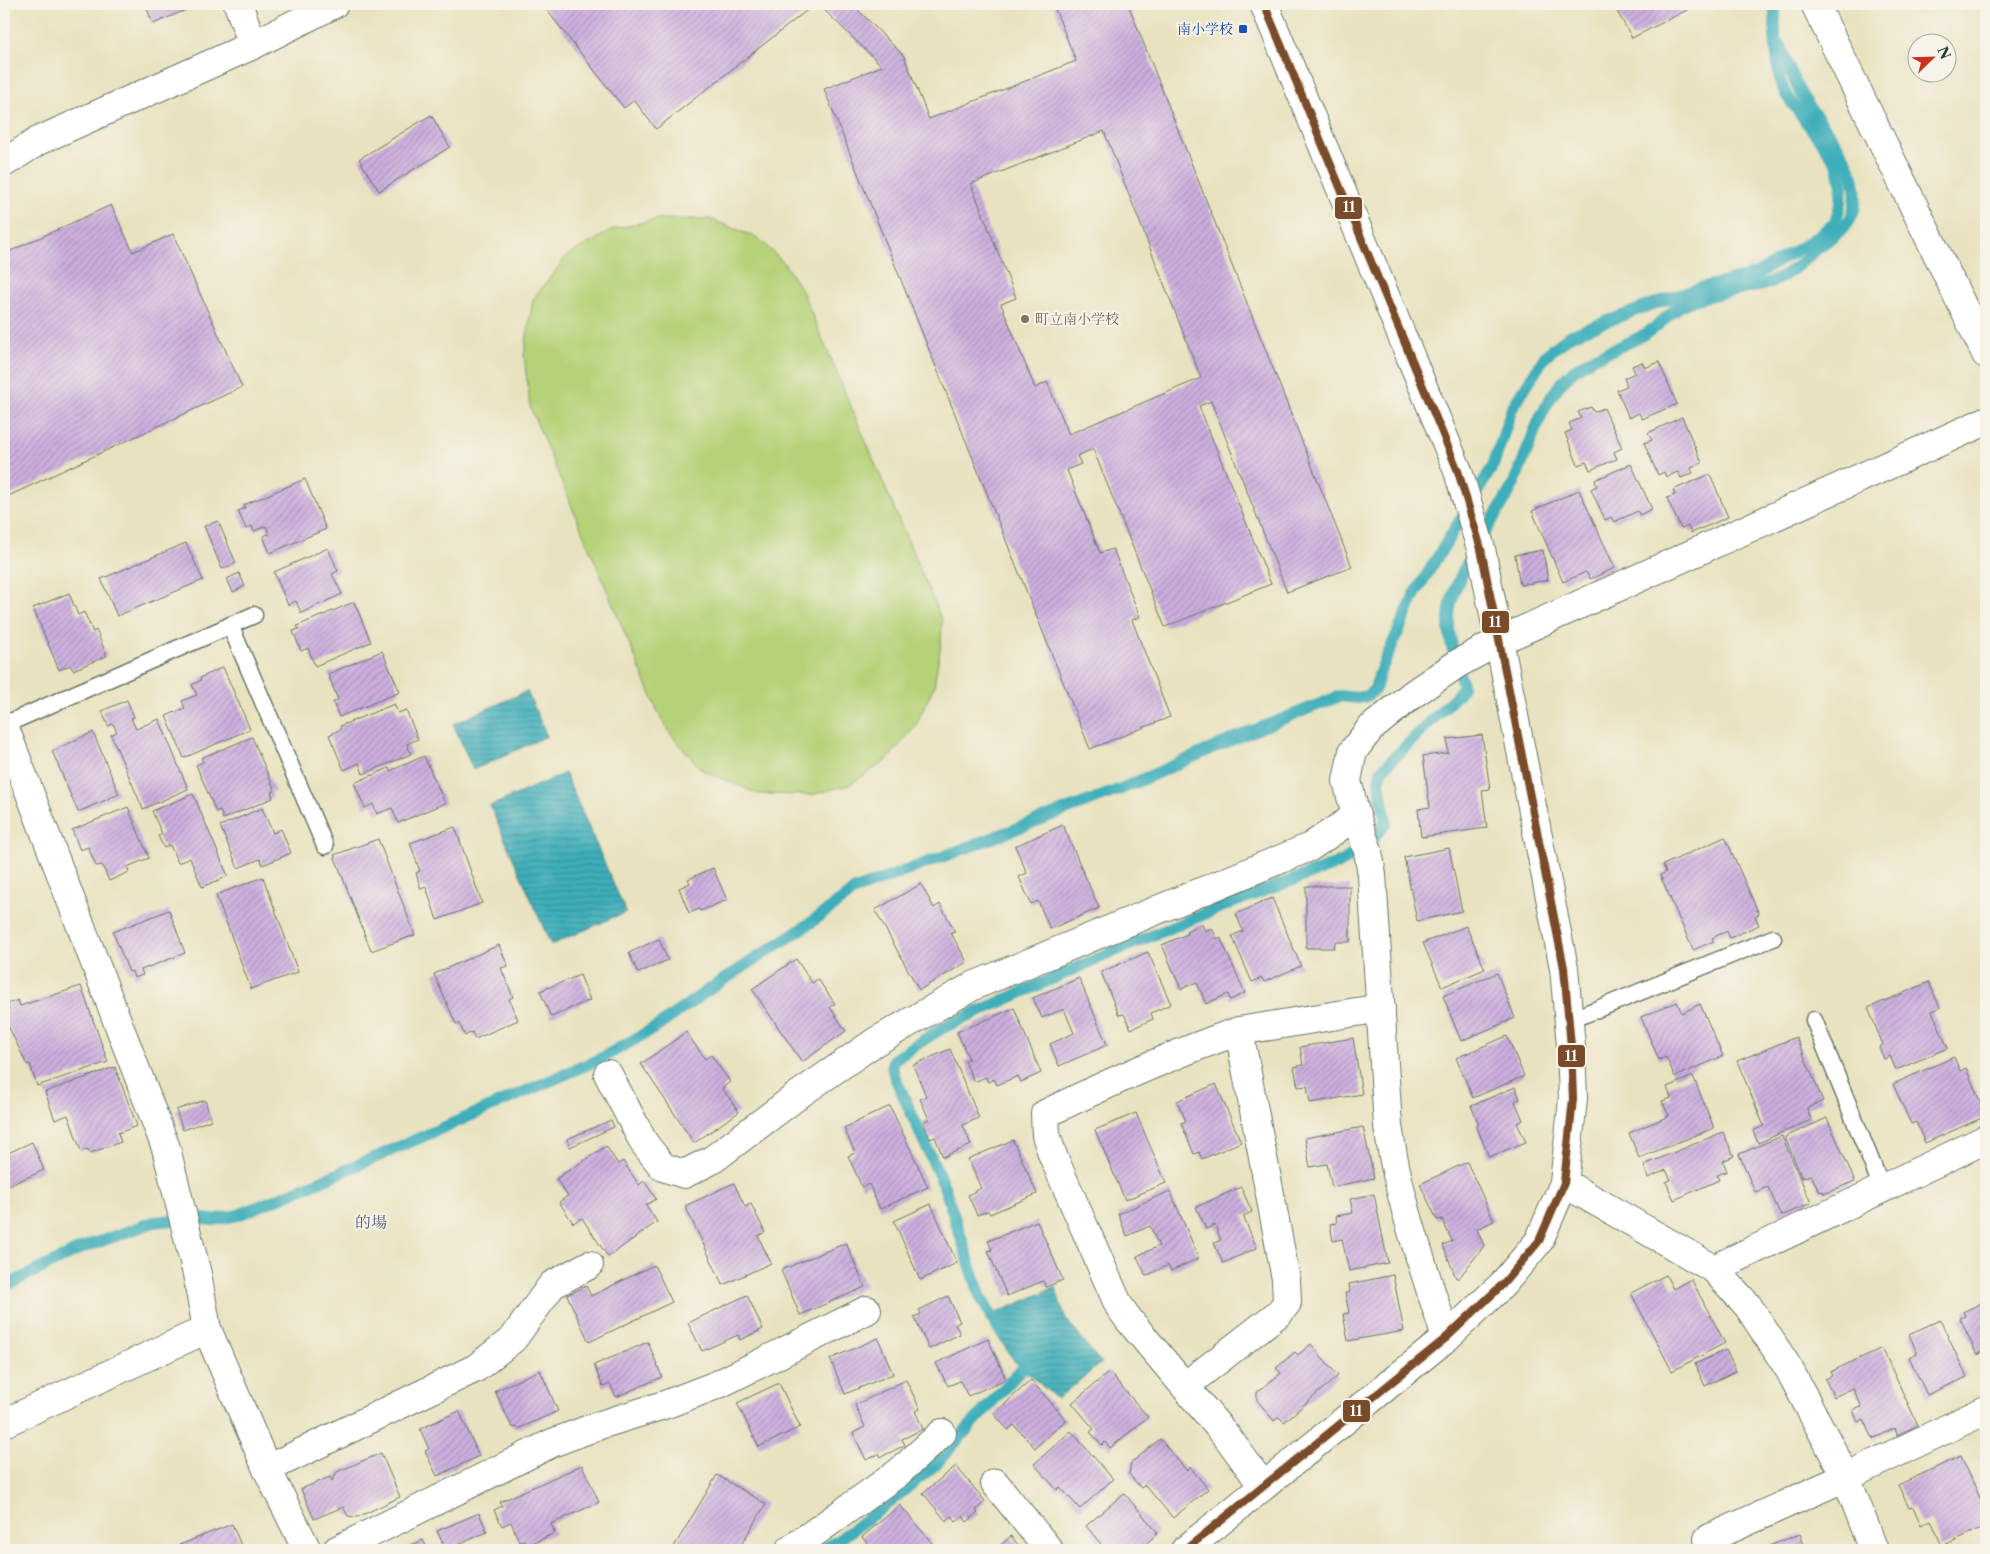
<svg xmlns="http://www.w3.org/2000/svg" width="1990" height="1554" font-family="'Libre Caslon Text','Noto Serif JP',serif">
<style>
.pitch{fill:#b6d278;stroke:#6a8856}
.water{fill:url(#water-rules);stroke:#2e7677}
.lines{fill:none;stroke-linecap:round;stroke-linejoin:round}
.stream{stroke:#3eaeba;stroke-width:12}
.building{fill:url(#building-hatch);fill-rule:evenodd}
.service-casing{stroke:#667765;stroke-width:19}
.minor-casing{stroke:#667765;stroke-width:30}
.secondary-casing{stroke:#667765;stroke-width:30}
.service{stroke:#fff;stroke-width:16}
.minor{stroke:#fff;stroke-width:28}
.secondary{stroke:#fff;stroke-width:28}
.bus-1-casing{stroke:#f7f3e8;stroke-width:11}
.bus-1{stroke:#7a4b2a;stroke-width:8}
.transit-dot{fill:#1a4fb4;stroke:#f7f3e8;stroke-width:2}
.education-dot{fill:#8d6e63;stroke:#f7f3e8;stroke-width:2}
.labels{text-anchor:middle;stroke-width:4;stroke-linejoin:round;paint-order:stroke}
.transit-label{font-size:14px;fill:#164399;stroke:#f7f3e8;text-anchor:end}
.education-label{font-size:14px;fill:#785e54;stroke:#f7f3e8;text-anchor:start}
.quarter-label{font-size:16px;fill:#5c6570;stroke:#f7f3e8}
.line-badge{stroke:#f7f3e8;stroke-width:2}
.badge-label{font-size:14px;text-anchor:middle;font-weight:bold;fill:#fff}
</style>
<defs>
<pattern id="water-rules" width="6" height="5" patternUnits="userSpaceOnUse" patternTransform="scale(1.25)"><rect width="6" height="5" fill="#3eaeba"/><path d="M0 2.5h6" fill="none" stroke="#338f98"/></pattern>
<pattern id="building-hatch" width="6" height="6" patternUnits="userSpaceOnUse" patternTransform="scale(1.25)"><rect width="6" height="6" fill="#cdafdf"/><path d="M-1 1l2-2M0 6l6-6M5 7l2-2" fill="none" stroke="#a690b6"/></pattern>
</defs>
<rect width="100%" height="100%" fill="#f7f3e8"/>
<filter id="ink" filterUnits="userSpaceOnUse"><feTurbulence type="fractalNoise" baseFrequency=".02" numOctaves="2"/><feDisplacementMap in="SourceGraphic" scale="10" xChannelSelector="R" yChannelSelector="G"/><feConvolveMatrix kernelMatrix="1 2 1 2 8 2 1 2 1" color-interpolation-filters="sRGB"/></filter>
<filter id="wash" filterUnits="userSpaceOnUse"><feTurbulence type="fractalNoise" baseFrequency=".0096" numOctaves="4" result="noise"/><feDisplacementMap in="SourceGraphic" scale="20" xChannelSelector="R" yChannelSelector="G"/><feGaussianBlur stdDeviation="1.12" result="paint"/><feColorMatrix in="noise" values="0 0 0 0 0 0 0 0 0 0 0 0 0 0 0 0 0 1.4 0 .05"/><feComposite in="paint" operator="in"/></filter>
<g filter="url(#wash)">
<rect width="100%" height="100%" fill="#e9e2c0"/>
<polygon class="pitch" points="658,219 710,219 758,238 784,263 802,291 942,621 941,644 934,686 915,727 886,761 849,785 811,795 758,794 702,770 673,737 661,719 530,407 524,355 533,299 567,256 614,229"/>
<g class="water">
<polygon points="527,691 547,736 473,770 453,724"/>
<polygon points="565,773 626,912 551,945 490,806"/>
<polygon points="1055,1287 1066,1319 1101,1363 1057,1399 1015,1362 985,1318"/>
</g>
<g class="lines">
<g class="stream">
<polyline points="4,1287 82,1248 154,1222 193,1218 213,1220 238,1215 335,1175 602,1058 658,1026 711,988 809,924 855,890 1121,789 1240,736 1340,696 1357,698 1367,696 1375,689 1380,672 1415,594 1493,466 1512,408 1546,355 1571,335 1653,304 1704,287 1757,274 1805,245 1835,223 1841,202 1842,185 1837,163 1786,95 1780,81 1775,37 1775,12 1772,4"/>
<path d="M999,1330L981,1298L944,1186L894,1075L892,1066L893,1060L942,1028L1110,953L1231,903L1342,862L1369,843L1386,823L1379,782L1381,771L1457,695L1463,687C1458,666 1448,642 1449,619C1449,581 1491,525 1510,491C1530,452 1538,402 1572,372C1593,354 1621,349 1645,334C1650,331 1655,328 1659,324C1669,316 1673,309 1686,303C1713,291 1743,292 1771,282C1792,274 1806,257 1823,244C1838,233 1852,224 1855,205C1862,163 1820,127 1801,94C1792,79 1787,62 1781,46"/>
<polyline points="822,1550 836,1542 883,1507 935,1465 1026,1364 1019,1355"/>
</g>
</g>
<g id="blocks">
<g class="building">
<polygon points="145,4 200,4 153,24"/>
<polygon points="542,4 815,4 656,129 634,100 624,108"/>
<path d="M818,4H852L904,56L929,119L1076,61L1053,4H1128L1352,567L1287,592L1211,401L1199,406L1271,584L1165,627L1093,449L1077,456L1081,464L1067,470L1100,553L1113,549L1140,617L1132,620L1170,717L1090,749L824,89L882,66ZM1104,131L1201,378L1069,434L1047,382L1035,388L1001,304L1016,298L971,184Z"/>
<polygon points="1613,4 1691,4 1693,7 1632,38"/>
<polygon points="431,115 450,147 379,191 359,159"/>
<polygon points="111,205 133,252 173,234 242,387 4,498 4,254"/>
<polygon points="1642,362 1645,368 1659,362 1677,404 1642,419 1639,413 1629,418 1617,390 1627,386 1624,378 1635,373 1632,366"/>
<polygon points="1591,407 1594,412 1604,408 1622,448 1614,452 1617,459 1590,470 1586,462 1578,465 1565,433 1572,430 1569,423 1581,418 1578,412"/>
<polygon points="1682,417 1702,463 1691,468 1693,473 1681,478 1678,472 1666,477 1664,472 1658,475 1644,443 1652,440 1648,433"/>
<polygon points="1631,464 1652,509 1639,515 1638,511 1614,522 1611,517 1605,520 1591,489 1597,486 1595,480"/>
<polygon points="1710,474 1728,517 1691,533 1688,526 1681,529 1667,498 1675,495 1673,490"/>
<polygon points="305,479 326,529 270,553 263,536 269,534 266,526 254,531 252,526 246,529 238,511 245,508 244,505"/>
<polygon points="1579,490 1615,568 1590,579 1586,572 1563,582 1532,511"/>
<polygon points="218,521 236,563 222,569 204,526"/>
<polygon points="186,543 203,580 117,616 101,579"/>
<polygon points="328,548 338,571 332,574 342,594 301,613 296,601 288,605 274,572"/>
<polygon points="1543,550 1548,580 1520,585 1515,555"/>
<polygon points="239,573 245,586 233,592 227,579"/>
<polygon points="69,593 78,615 84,612 93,632 96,630 107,656 73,670 70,665 59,670 33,608"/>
<polygon points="354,602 371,642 315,666 308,648 301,651 293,631 299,629 297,626"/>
<polygon points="382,651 400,692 339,717 333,702 338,700 328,674"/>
<polygon points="223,667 250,729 184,758 166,716 185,708 182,701 197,695 192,685 201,680 200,678"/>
<polygon points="127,700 134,717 131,718 136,729 159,719 188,789 143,809 111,735 117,732 113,724 108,726 102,711"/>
<polygon points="394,704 398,713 406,710 418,739 407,744 411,754 363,774 359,763 344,770 329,735 341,729 340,726"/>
<polygon points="93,732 119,794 78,812 52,751"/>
<polygon points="1482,735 1490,789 1482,790 1487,828 1421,837 1418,809 1430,807 1423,756 1448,753 1447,739"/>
<polygon points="252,737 275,791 271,792 273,798 223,819 220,810 216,812 196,765 203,762 201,758"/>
<polygon points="424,756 445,803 398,823 392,808 377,814 373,804 365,808 354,783 389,768 390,771"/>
<polygon points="193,794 228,876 202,887 190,858 178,863 170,845 164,848 158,836 162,834 152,811"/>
<polygon points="128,807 149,858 127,867 129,872 109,881 102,865 96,866 88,847 80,850 72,830"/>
<polygon points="262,808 273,833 281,829 291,853 263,865 260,859 238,868 220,826"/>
<polygon points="1063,825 1099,908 1050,929 1038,901 1031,904 1019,877 1027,873 1015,846"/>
<polygon points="455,827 482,903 437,920 426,887 421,889 416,873 420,871 410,843"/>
<polygon points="1725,837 1759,914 1755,916 1759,925 1730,938 1727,931 1712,938 1714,941 1693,950 1660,875 1666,872 1663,865"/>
<polygon points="378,839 415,935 371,951 334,855"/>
<polygon points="1449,848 1462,911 1417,921 1404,857"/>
<polygon points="713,868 727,900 700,911 699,909 689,913 679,888 690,883 688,879"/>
<polygon points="263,877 298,972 251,989 216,895"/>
<polygon points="921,884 934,908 940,904 955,932 951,933 967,962 919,990 875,910"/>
<polygon points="1306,886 1350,886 1350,942 1335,942 1334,948 1306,948"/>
<polygon points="1272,898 1301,966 1264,982 1262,978 1252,982 1232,936 1243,931 1236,914"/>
<polygon points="169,910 185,953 141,970 143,975 134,978 132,971 129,972 113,932"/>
<polygon points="1202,924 1205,931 1212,928 1217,939 1220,937 1245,993 1230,1000 1228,994 1206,1004 1197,982 1181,989 1162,945 1187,934 1186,931"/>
<polygon points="1466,926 1485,969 1442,987 1423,943"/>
<polygon points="659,939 668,960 638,973 629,953"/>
<polygon points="499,945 508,966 501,968 513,997 509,999 518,1020 475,1039 472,1032 465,1036 459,1023 456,1024 434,974"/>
<polygon points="1148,952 1171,1004 1151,1013 1153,1019 1131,1029 1124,1014 1119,1015 1101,972"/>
<polygon points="796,959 812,983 818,979 835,1004 830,1007 846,1031 802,1062 752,989"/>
<polygon points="1497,973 1515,1018 1461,1041 1443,996"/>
<polygon points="580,975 590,1000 551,1017 540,991"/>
<polygon points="1079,978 1107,1045 1059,1066 1050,1044 1074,1033 1064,1009 1042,1018 1033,998"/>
<polygon points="1929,982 1940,1008 1932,1011 1948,1048 1896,1070 1890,1056 1884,1059 1879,1047 1883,1045 1868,1008"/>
<polygon points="81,986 108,1062 37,1086 30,1064 27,1065 4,1017 4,1012 9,1010 7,1004 18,1000 20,1006"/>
<polygon points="1677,1002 1682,1013 1700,1004 1723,1056 1675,1077 1666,1057 1659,1060 1641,1017"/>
<polygon points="1014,1008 1041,1073 1021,1082 1018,1076 997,1085 994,1079 988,1082 986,1077 974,1082 965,1061 969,1059 957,1032"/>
<polygon points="686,1032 705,1059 711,1055 730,1082 722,1088 739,1112 694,1143 641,1064"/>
<polygon points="1507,1036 1524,1076 1473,1098 1456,1058"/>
<polygon points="1796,1037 1823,1101 1807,1108 1811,1120 1758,1143 1753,1131 1764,1126 1737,1061"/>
<polygon points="1353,1038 1362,1094 1310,1103 1307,1086 1298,1087 1294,1067 1303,1065 1300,1047"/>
<polygon points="950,1049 979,1118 963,1125 971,1145 943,1157 935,1137 930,1139 923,1122 929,1119 920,1099 926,1096 913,1065"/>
<polygon points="1954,1057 1960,1071 1966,1068 1986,1116 1925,1143 1916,1122 1911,1124 1893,1084"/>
<polygon points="115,1067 137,1126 118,1133 121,1142 90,1153 88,1149 81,1151 68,1115 55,1120 45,1092"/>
<polygon points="1693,1076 1714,1128 1639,1158 1629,1133 1669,1116 1662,1101 1671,1098 1667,1087"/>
<polygon points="1216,1084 1241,1142 1202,1159 1199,1152 1194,1154 1181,1123 1186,1121 1177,1101"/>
<polygon points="1515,1087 1520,1099 1515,1101 1523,1120 1517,1123 1526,1142 1489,1157 1476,1125 1479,1124 1471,1106"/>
<polygon points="205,1100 211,1120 183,1130 176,1110"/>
<polygon points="890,1106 928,1187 880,1209 869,1184 862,1187 848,1156 855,1153 844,1128"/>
<polygon points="1136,1113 1166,1183 1125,1200 1095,1130"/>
<polygon points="1827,1118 1855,1181 1824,1194 1823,1191 1820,1192 1811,1175 1802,1178 1785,1137"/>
<polygon points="611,1120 614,1127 570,1147 567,1139"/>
<polygon points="1363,1127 1374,1178 1332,1187 1327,1164 1310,1167 1305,1138"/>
<polygon points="1723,1132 1734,1156 1723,1161 1727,1171 1717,1175 1719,1180 1674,1200 1666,1182 1671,1180 1666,1170 1648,1178 1644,1165"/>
<polygon points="1782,1136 1811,1203 1781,1216 1768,1187 1755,1192 1739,1154"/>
<polygon points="1013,1140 1037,1194 990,1214 988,1211 977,1215 968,1195 981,1188 968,1159"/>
<polygon points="32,1142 44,1170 5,1187 4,1155"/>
<polygon points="606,1146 618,1164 623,1161 639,1185 644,1181 656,1199 646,1205 657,1222 608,1257 582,1218 573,1223 559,1202 568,1196 556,1179"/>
<polygon points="1467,1162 1494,1221 1477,1229 1484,1246 1459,1278 1456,1278 1443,1245 1452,1241 1442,1219 1437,1220 1420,1184"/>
<polygon points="734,1183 745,1207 751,1204 765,1232 758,1236 771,1263 723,1285 685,1206"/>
<polygon points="1241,1187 1252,1212 1243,1216 1257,1248 1223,1263 1214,1243 1221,1240 1215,1225 1206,1229 1196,1207"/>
<polygon points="1170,1191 1199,1258 1171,1271 1168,1265 1146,1276 1137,1256 1159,1246 1150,1226 1127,1236 1118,1214"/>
<polygon points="1374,1194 1388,1263 1349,1271 1342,1239 1333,1241 1330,1224 1337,1223 1336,1216 1353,1213 1350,1199"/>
<polygon points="931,1204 957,1263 920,1280 894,1221"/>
<polygon points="1037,1221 1063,1280 1046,1287 1043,1281 1007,1296 988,1251 992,1250 988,1241"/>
<polygon points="846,1243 865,1287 800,1315 781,1270"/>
<polygon points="654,1265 672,1302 589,1342 567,1295 586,1286 591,1296"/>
<polygon points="1393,1275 1404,1331 1348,1341 1343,1314 1349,1313 1345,1293 1350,1292 1349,1284"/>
<polygon points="1666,1275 1673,1289 1691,1279 1725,1343 1672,1371 1631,1293"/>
<polygon points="747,1295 763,1329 740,1340 738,1335 702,1351 688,1323"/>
<polygon points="948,1296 960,1322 955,1324 960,1334 929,1349 914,1317 921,1314 919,1310"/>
<polygon points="1986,1301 1986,1358 1983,1352 1977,1355 1960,1318 1965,1316 1963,1312"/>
<polygon points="1940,1320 1967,1377 1927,1395 1909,1357 1917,1353 1909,1334"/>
<polygon points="878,1338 893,1374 845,1394 830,1359"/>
<polygon points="988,1339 1006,1379 968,1396 960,1381 948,1386 936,1363"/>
<polygon points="648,1342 662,1377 616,1397 610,1384 603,1387 594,1365"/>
<polygon points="1311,1344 1338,1376 1284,1422 1279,1417 1274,1421 1257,1400 1257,1392 1281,1373 1276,1368 1295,1352 1298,1355"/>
<polygon points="1882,1348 1918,1425 1897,1435 1895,1428 1873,1439 1864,1419 1858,1422 1853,1410 1862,1407 1853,1388 1834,1397 1825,1379 1832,1376 1830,1372"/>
<polygon points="1726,1350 1736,1371 1705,1386 1695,1364"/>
<polygon points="540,1370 558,1411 520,1428 512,1427 495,1391"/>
<polygon points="1109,1372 1148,1417 1110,1448 1105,1442 1102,1445 1090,1432 1094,1429 1072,1403"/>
<polygon points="906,1380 920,1409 915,1411 923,1429 902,1439 905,1445 881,1457 879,1454 866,1460 853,1433 865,1427 855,1405"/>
<polygon points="1031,1380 1066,1420 1035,1448 1014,1425 1008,1430 994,1414"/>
<polygon points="779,1383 800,1427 759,1447 737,1403"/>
<polygon points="459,1411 479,1456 437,1476 425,1451 429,1449 420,1429"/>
<polygon points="1071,1431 1113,1479 1080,1509 1060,1487 1057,1490 1034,1464"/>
<polygon points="1160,1439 1187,1471 1190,1467 1208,1489 1173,1518 1145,1485 1141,1488 1129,1474 1131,1463"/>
<polygon points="381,1453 400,1497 358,1517 348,1516 343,1507 314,1519 301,1489 330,1477 332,1481 337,1472"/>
<polygon points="1961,1456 1986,1511 1986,1526 1942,1546 1931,1520 1921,1525 1913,1507 1909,1508 1898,1485"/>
<polygon points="582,1465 599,1502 551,1524 555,1533 528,1545 525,1540 519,1542 511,1522 502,1526 494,1510 502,1506 500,1502"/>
<polygon points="956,1466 985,1501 976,1510 978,1513 967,1522 963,1516 956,1522 952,1516 946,1521 923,1493"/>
<polygon points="717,1475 766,1504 738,1550 672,1550"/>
<polygon points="1124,1493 1158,1533 1139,1550 1103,1550 1105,1549 1086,1526"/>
<polygon points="900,1505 932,1543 924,1550 873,1550 862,1537"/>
<polygon points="479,1513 487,1532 446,1550 437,1531"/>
<polygon points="232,1524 243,1550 168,1550 182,1544"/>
<polygon points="1800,1534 1806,1550 1759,1550"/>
<polygon points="1011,1536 1022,1550 995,1550"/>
<polygon points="423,1540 428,1550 400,1550"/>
<polygon points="509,1544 513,1550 499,1550"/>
</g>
</g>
</g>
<g filter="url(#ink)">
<use href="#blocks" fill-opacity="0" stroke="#667765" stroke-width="1"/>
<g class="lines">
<defs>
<g id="service">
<polyline points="230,625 325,846"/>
<polyline points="4,725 254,615"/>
<polyline points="1814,1020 1882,1188"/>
<polyline points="1568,1021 1773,938"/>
</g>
<g id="minor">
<polyline points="238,4 253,45"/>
<polyline points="1815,4 1986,354"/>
<polyline points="4,163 38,141 253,45 334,4"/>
<polyline points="4,726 166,1148 197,1274 207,1329 267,1469 307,1550"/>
<path d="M1356,816L1368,851L1372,875L1388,1126C1398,1199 1424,1268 1446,1338"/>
<polyline points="1239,1031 1381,1008"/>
<polyline points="608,1074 644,1143 663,1167 684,1174 712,1160 801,1093 875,1042 973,986 1310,847 1356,816 1347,781 1353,751 1370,729 1413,694 1457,664 1499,641 1986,421"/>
<polyline points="1564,1183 1714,1269 1748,1306 1789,1369 1846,1477 1874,1550"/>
<polyline points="1714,1269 1986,1139"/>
<path d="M1185,1386L1279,1313L1287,1303L1286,1279L1239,1031C1173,1054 1108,1083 1045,1114L1046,1135L1053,1156L1119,1306L1129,1320L1228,1438L1263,1486"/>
<polyline points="4,1423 207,1329"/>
<polyline points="267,1469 476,1368 513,1339 552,1285 589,1265"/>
<polyline points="995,1483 1049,1550"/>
<polyline points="337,1550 552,1443 600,1425 667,1404 719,1384 867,1310"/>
<polyline points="790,1550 898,1473 942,1433"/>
<polyline points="1712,1550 1708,1539 1846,1477 1986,1410"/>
</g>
<polyline id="secondary" points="1185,1550 1446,1338 1503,1284 1539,1241 1564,1183 1573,1099 1571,1046 1564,968 1481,549 1458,471 1264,4"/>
</defs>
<use href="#service" class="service-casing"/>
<use href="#minor" class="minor-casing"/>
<use href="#secondary" class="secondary-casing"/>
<use href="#service" class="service"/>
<use href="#minor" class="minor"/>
<use href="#secondary" class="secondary"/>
<defs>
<polyline id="bus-1" points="1185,1550 1446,1338 1503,1284 1539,1241 1564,1183 1573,1099 1571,1046 1564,968 1481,549 1458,471 1264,4"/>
</defs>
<use href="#bus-1" class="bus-1-casing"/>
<use href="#bus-1" class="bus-1"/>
</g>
</g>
<rect class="transit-dot" x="1238" y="24" width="10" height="10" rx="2.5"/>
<circle class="education-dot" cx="1025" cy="319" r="5"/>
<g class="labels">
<g class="transit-label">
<text x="1233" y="34">南小学校</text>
</g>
<g class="education-label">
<text x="1035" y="324">町立南小学校</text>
</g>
<g class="quarter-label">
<text x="371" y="1228">的場</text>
</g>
</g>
<g class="line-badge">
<rect x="1334" y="196" width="29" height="24" rx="5" fill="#7a4b2a"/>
<rect x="1481" y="610" width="29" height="24" rx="5" fill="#7a4b2a"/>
<rect x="1557" y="1044" width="29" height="24" rx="5" fill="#7a4b2a"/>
<rect x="1342" y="1399" width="29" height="24" rx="5" fill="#7a4b2a"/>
</g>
<g class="badge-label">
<text x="1349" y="212">11</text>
<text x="1495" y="627">11</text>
<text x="1571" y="1061">11</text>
<text x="1356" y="1416">11</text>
</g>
<rect width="1990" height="1554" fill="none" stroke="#f7f3e8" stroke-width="20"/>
<g transform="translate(1932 58) rotate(67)"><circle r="24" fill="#f7f3e8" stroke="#a1aaa0"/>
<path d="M0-4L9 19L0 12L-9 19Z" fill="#c8321e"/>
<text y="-8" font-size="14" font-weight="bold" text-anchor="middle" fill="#1f3d34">N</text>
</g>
</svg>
